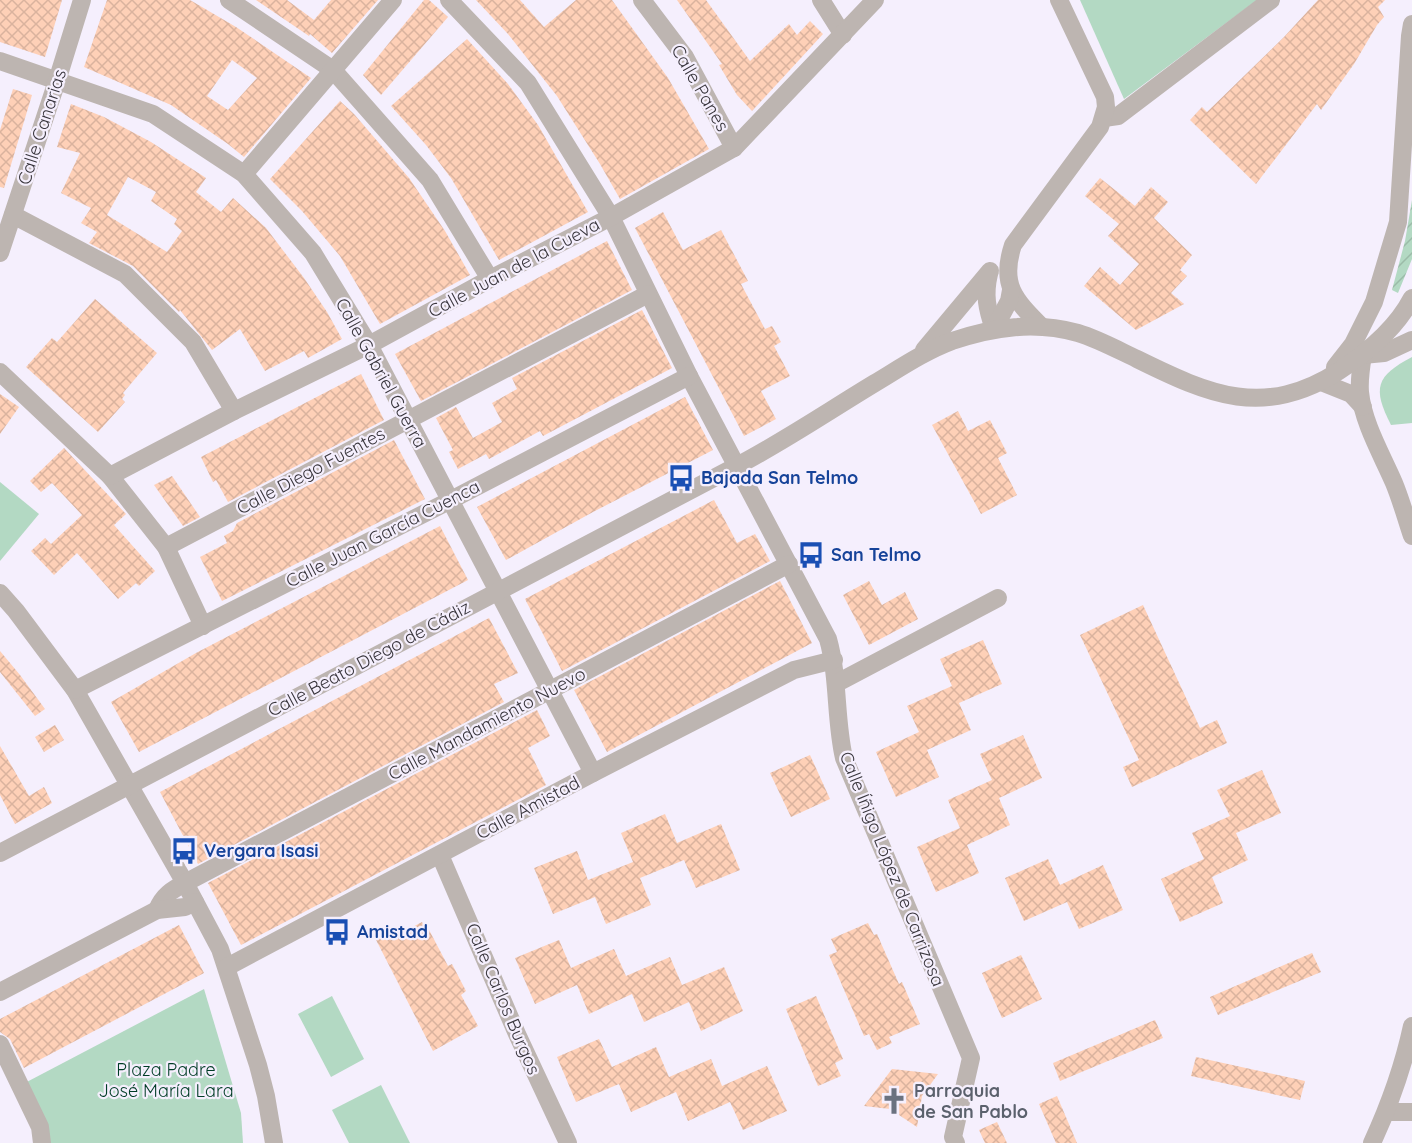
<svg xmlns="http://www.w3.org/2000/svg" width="1412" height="1143" font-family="Quicksand,sans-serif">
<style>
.park{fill:#b3d9c3}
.garden{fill:url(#garden-furrows)}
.building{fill:url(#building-cross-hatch);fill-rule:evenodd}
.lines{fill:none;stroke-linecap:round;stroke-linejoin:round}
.minor{stroke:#bdb5b1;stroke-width:18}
.labels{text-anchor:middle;stroke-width:4.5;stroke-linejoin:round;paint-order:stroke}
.street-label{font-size:18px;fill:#38353c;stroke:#f5effd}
.transit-label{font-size:18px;font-weight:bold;fill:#164399;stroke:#f5effd;text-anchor:start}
.park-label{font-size:18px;fill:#003d26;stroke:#f5effd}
.worship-label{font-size:18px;font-weight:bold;fill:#5b616d;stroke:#f5effd;text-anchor:start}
</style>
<defs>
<pattern id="garden-furrows" width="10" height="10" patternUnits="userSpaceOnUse" patternTransform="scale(1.5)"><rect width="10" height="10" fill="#b3d9c3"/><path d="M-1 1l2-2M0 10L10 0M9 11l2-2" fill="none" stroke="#9bbba8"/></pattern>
<pattern id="building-cross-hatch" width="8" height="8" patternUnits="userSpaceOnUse" patternTransform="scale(1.5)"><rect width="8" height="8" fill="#fed0b7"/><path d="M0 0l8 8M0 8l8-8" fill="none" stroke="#dab39e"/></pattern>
</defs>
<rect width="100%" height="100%" fill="#f5effd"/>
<g class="park">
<polygon points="1080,0 1257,0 1124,99"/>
<path d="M1412,357V423L1391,425C1372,388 1376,376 1412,357Z"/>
<polygon points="0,482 39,514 0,561"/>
<polygon points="204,989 241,1113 243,1143 45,1143 21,1085"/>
<polygon points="332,996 364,1059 331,1077 298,1014"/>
<polygon points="381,1085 410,1143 349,1143 332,1110"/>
</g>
<polygon class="garden" points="1412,200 1412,259 1398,293 1392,290 1405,241"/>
<g class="building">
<polygon points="0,0 62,0 45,57 0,42"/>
<path d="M107,0H190L236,27L311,78L244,157L228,144L171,105L84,67ZM232,60L257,78L228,110L207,96Z"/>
<polygon points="256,0 287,0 314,20 331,0 378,0 332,53 310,34 309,36"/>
<polygon points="424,0 429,0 448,17 381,95 363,75"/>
<polygon points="476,0 520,0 544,27 576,0 612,0 668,78 709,149 620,199 600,164 557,96 508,34"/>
<polygon points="677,0 706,0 750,61 789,24 797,35 810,21 823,34 752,111 737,95 719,65 722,64"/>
<polygon points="1318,0 1385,0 1378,7 1384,17 1377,25 1354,64 1321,110 1317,104 1256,184 1190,120 1202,107 1207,112 1284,37"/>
<polygon points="467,39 508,84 538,125 588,212 499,260 451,178 426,145 391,106"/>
<polygon points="13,89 32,95 4,188 0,187 0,130"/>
<polygon points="340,101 354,114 409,178 445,231 470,275 380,324 340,256 302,211 270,179"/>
<path d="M71,104L104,117L151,142L206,178L196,192L221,212L233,198L266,228L304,278L327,312L342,339L308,358L304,351L265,371L240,329L212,350L180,310L179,312L133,266L89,243L97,232L81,223L91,208L61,193L80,153L57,147ZM128,177L156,192L151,201L177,219L174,224L182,231L167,252L107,215Z"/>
<polygon points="1100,178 1135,206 1151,187 1168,202 1154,218 1192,255 1180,270 1187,276 1171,293 1184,304 1136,330 1084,286 1100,267 1120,285 1139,264 1108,236 1119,224 1085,196"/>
<polygon points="663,212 683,250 721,230 748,281 741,284 765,329 772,326 781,342 774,346 790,376 761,391 776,419 744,436 635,228"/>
<polygon points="607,241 632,290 421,401 395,354"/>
<polygon points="95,299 157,353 123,393 125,395 122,399 125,402 98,432 26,367 52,338 57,342"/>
<polygon points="642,310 672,368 543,436 540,431 489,459 486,454 458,469 449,452 453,450 436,418 456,407 473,438 502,422 492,403 517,389 512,378"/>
<polygon points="361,374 384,420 228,502 216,480 213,482 201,457"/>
<polygon points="0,394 19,407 0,434"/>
<polygon points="685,397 713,450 593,512 506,560 477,507"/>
<polygon points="958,411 968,431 990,420 1007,453 998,458 1017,495 981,514 932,425"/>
<polygon points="394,440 425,499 222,601 200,557 227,543 224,536 233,531 237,523"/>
<polygon points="64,448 126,514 114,525 155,571 139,586 136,583 118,599 77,553 54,575 31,551 45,538 51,544 82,515 52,483 41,492 30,481"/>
<polygon points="172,476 200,517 183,526 154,485"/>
<polygon points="714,500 737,543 755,534 770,561 562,671 525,599"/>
<polygon points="440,526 468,580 139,752 111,702 196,653"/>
<polygon points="780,581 812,643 607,752 574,690"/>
<polygon points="869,581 882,605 905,592 918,619 869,645 843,595"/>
<polygon points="1143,605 1200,728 1217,720 1227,743 1132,787 1123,767 1139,760 1080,635"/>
<polygon points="489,618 518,673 494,684 504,702 198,864 160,792"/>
<polygon points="983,640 1002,684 959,703 971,730 927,750 939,777 896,797 876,752 919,732 907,706 952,686 940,659"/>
<polygon points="0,651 20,675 45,709 35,716 0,672"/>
<polygon points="537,710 550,736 528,748 546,785 241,945 208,883"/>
<polygon points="55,725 64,740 44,752 35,737"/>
<polygon points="1023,735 1042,778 999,798 1010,825 967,845 979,873 936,892 917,847 960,828 948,800 992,780 980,754"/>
<polygon points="0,746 29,796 44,787 52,803 15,824 0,795"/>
<polygon points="810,755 830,799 791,817 770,773"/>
<polygon points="1262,770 1281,813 1236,833 1248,860 1212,877 1223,903 1180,922 1161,879 1204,859 1192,833 1230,816 1217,790"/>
<polygon points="665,814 677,843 721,824 740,870 696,888 684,860 640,878 651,905 606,924 595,897 553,914 534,868 577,851 588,880 633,862 621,833"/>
<polygon points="1048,859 1060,885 1103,865 1123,910 1079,929 1067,902 1024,921 1005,878"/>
<polygon points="422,922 426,929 428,928 448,966 452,964 466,991 461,995 478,1026 433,1051 374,936 393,926 397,931 403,928 405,931"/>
<polygon points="868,923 874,935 877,934 899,984 902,982 920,1024 889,1037 892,1043 877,1050 869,1034 864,1036 829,955 837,952 831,939"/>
<polygon points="179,925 204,973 24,1068 10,1039 0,1032 0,1019"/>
<polygon points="559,940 571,968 614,949 626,976 670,957 682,985 724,967 743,1011 701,1031 689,1002 644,1022 632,994 589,1014 577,985 535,1004 515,958"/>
<polygon points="1312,953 1321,972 1218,1015 1210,997"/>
<polygon points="1021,955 1042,999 1002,1018 982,973"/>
<polygon points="816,996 843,1059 835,1063 841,1076 818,1086 786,1009"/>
<polygon points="1155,1020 1163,1038 1060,1081 1053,1063"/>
<polygon points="599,1039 612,1067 656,1047 669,1077 711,1059 722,1086 767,1066 787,1111 743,1130 730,1102 688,1121 676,1092 631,1112 619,1084 576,1102 557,1057"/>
<polygon points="1196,1057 1305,1081 1300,1100 1191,1076"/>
<polygon points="892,1069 938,1074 922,1096 917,1127 890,1109 864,1106"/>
<polygon points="1057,1096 1077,1143 1056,1143 1039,1104"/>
<polygon points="997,1122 1007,1143 985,1143 979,1130"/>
</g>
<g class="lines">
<g class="minor">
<polyline points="229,0 333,70 430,180 490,279"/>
<path d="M449,0L528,83L611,217L689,376L828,639C839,678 835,719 844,758L971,1058L953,1137L956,1143"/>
<polyline points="642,0 685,57 734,148"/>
<polyline points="821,0 843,35"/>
<polyline points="0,61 153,114 244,174 313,253 369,345 593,773"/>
<polyline points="1104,118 1118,116 1271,0"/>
<polyline points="244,174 393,0"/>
<polyline points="13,215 125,274 193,342 234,411"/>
<polyline points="0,253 57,81 82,0"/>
<path d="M989,274C984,295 987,309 994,329"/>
<path d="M1041,326C1014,299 1000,284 1013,245L1100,127L1106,107L1105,97L1059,0"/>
<polyline points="994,329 1009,301 1011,290"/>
<polyline points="924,350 990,271"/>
<path d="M1363,355C1361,367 1359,380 1360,392C1363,423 1382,455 1394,483C1401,500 1406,518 1412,536"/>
<polyline points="1363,355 1384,353 1412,340"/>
<polyline points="1335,367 1353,344 1374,302 1398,222 1410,36 1412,24"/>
<polyline points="0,372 110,476 166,547 203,626"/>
<polyline points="1321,382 1351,394 1363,407"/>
<polyline points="110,476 234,411 369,345 490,279 611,217 734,148 875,0"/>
<polyline points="166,547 648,294"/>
<polyline points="0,593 16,611 75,690 185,883 220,949 258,1065 266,1096 274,1143"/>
<polyline points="837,683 998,598"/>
<polyline points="75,690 451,500 689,376"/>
<path d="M0,853C244,726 486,596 731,469C780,444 827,412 875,383C900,368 925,351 952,341C994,327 1035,321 1078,333C1098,339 1118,350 1137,359C1210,395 1264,419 1339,371C1368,352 1396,329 1412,298"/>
<polyline points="440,855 517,1034 568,1143"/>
<path d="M157,910C163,895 172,890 185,883L789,564"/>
<polyline points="227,967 593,773 794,670 834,660"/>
<polyline points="0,992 157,910 185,907 195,902"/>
<polyline points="0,1044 40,1127 42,1143"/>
<polyline points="1387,1112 1412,1112"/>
<path d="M1372,1143C1390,1104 1403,1068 1412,1026"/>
</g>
</g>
<defs>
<symbol id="bus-bare" viewBox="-9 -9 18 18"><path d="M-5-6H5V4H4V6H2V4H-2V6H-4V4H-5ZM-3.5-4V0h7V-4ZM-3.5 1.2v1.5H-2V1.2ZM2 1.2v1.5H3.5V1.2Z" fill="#1a4fb4" stroke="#f5effd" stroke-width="2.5" paint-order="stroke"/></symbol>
<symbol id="church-bare" viewBox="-9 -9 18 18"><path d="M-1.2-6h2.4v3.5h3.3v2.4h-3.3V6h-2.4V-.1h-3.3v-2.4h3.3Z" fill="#6b7280" stroke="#f5effd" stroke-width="2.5" paint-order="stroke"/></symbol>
</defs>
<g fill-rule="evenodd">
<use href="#bus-bare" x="662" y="459" width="38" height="38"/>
<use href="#bus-bare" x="792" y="536" width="38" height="38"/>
<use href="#bus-bare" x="165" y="832" width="38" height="38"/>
<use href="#bus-bare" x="318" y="913" width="38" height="38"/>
<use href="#church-bare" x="875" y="1082" width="38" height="38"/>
</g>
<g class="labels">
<g class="street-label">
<text transform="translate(700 88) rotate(60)" y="6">Calle Panes</text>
<text transform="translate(42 127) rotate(-72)" y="6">Calle Canarias</text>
<text transform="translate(514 268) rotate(-28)" y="6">Calle Juan de la Cueva</text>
<text transform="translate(381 373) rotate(61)" y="6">Calle Gabriel Guerra</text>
<text transform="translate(311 471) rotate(-28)" y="6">Calle Diego Fuentes</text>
<text transform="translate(383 534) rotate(-27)" y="6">Calle Juan García Cuenca</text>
<text transform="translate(369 659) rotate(-28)" y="6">Calle Beato Diego de Cádiz</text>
<text transform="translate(487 724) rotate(-28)" y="6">Calle Mandamiento Nuevo</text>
<text transform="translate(528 808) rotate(-28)" y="6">Calle Amistad</text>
<text transform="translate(892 869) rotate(68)" y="6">Calle Íñigo López de Carrizosa</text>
<text transform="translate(503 999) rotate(67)" y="6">Calle Carlos Burgos</text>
</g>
<g class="transit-label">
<text x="701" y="484">Bajada San Telmo</text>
<text x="831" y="561">San Telmo</text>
<text x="204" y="857">Vergara Isasi</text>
<text x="357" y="938">Amistad</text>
</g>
<g class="park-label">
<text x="166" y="1076">Plaza Padre<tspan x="166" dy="21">José María Lara</tspan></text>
</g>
<g class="worship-label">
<text x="914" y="1097">Parroquia<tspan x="914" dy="21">de San Pablo</tspan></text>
</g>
</g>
</svg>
